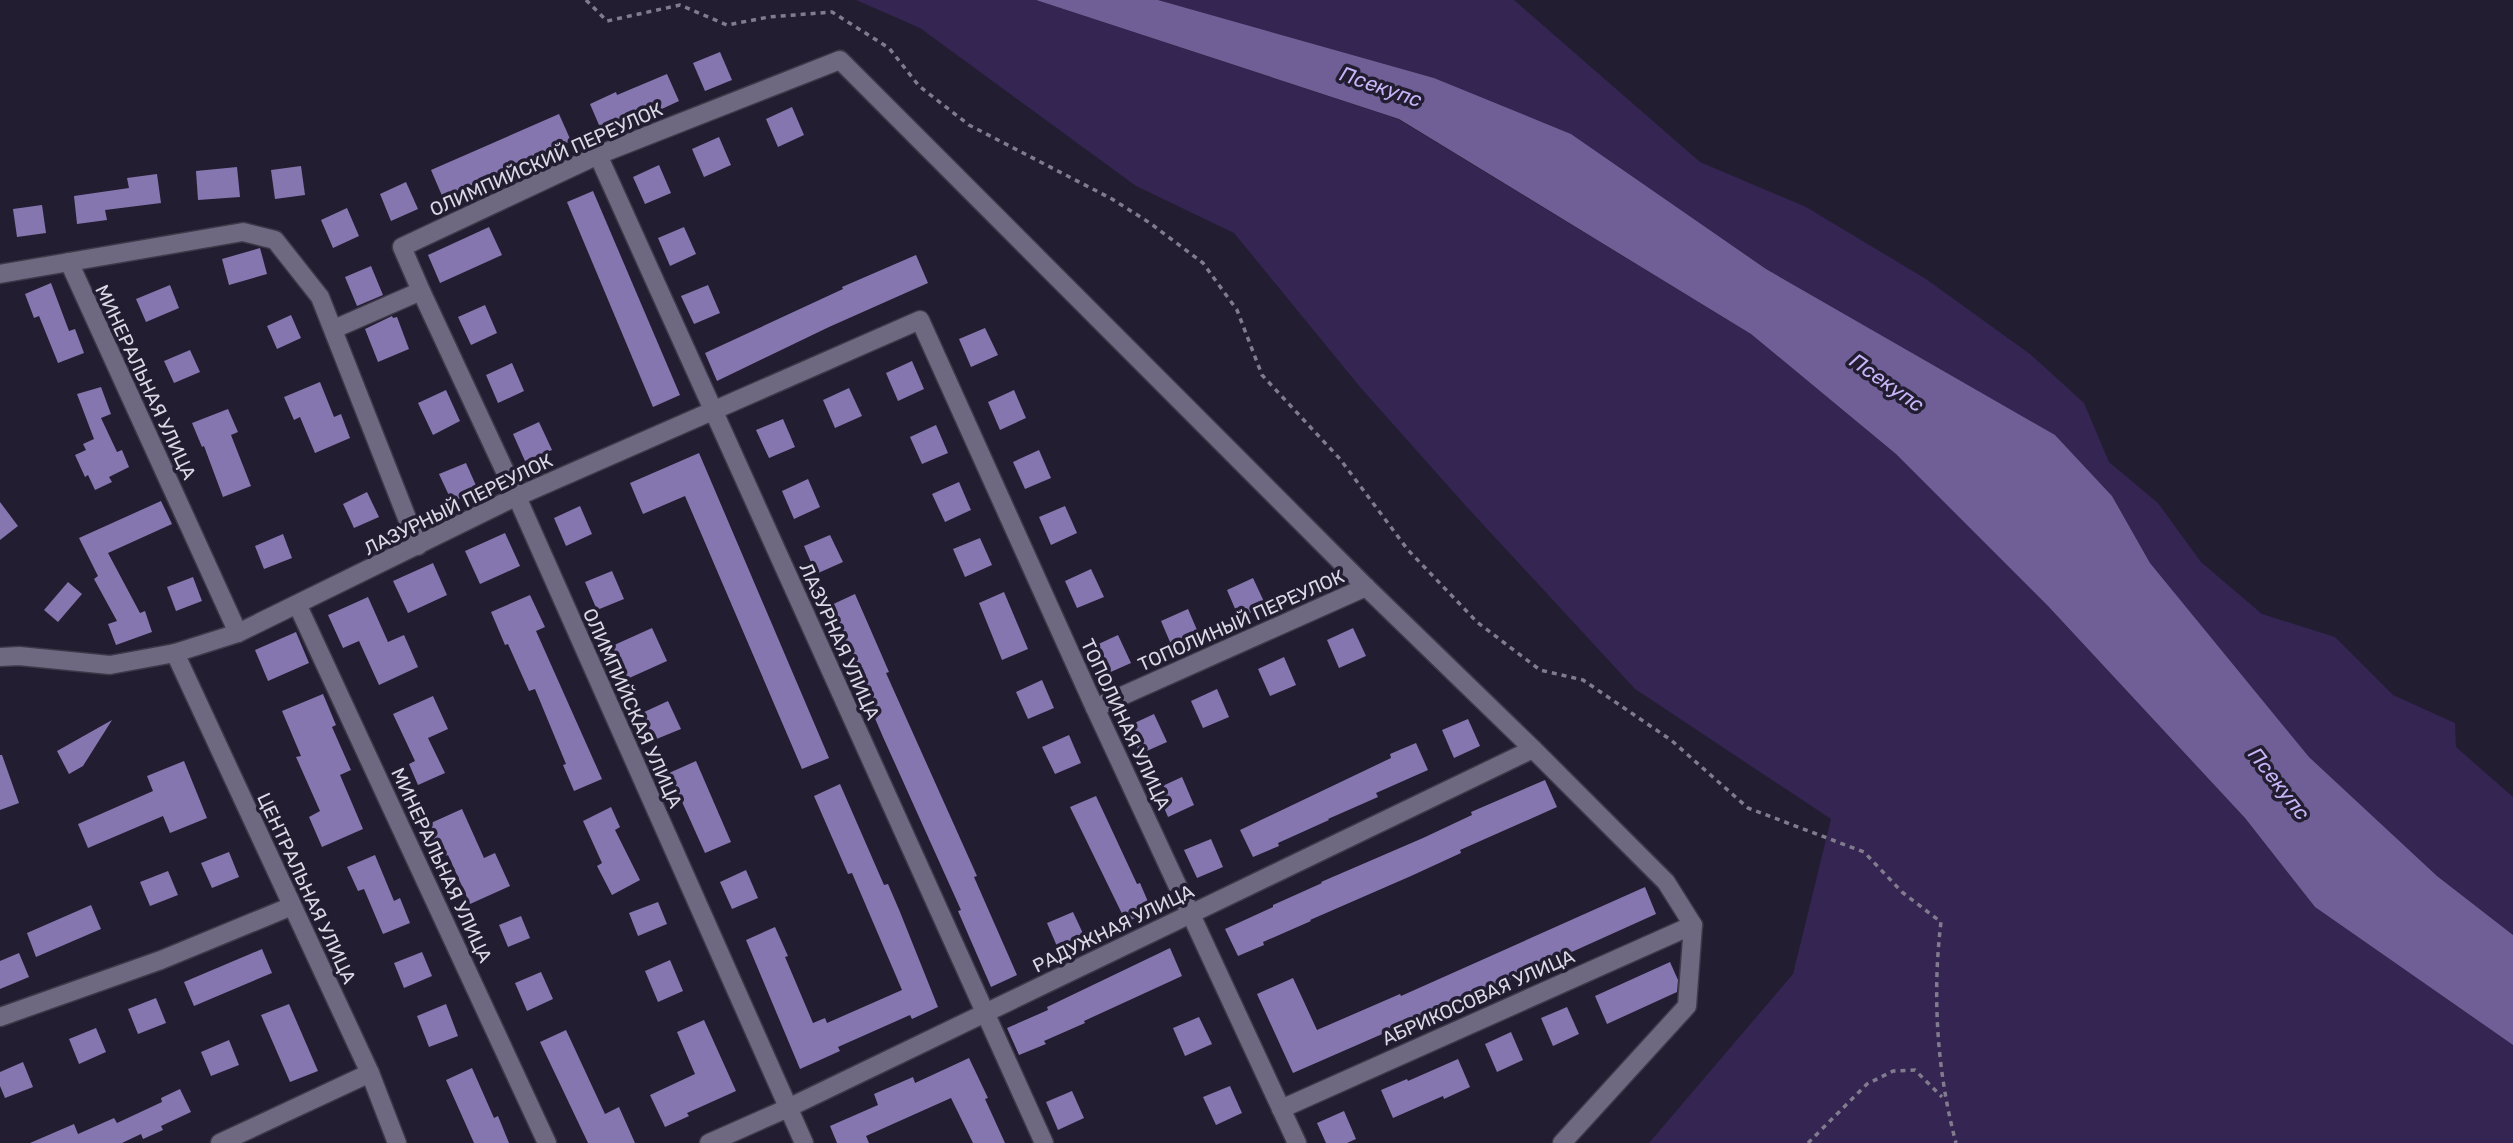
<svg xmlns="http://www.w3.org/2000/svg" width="2513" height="1143" font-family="Rubik,sans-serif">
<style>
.green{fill:#342552}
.water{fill:#6f5f96}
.building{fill:#8676af}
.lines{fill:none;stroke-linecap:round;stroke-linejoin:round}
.minor-casing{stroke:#3e3949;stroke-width:21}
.path{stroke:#807c8d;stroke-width:3.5;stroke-dasharray:5 5;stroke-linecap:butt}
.minor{stroke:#6e6881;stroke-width:18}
.labels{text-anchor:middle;stroke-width:7;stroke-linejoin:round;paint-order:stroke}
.street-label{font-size:19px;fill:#dbd8e6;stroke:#221d31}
.water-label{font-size:21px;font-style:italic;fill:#c7b5f7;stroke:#221d31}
</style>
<rect width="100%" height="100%" fill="#221d31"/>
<g class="green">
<polygon points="856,0 1036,0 1398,119 1751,334 1896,454 2048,606 2245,818 2315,907 2513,1045 2513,1143 1649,1143 1793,974 1831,819 1635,689 1465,505 1360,387 1234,233 1136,186 920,28"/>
<polygon points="1158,0 1514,0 1700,162 1806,207 1926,279 2030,354 2084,403 2109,462 2158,503 2201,562 2262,614 2335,637 2393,695 2455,723 2456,747 2513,797 2513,935 2437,876 2309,757 2150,563 2112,496 2055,435 1766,269 1571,134 1434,78"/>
</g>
<polygon class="water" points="1036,0 1158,0 1434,78 1571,134 1766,269 2055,435 2112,496 2150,563 2309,757 2437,876 2513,935 2513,1045 2315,907 2245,818 2048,606 1896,454 1751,334 1399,119"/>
<g class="building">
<polygon points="720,52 732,80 705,91 693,63"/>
<polygon points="667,74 679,101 653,113 651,110 602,132 590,104 616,92 617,95"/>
<polygon points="792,107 804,135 778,147 766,119"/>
<polygon points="559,114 571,141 443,198 431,170"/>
<polygon points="719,137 731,165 704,177 692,149"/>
<polygon points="659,165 671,193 645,204 633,177"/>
<polygon points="301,166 305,195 275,199 271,170"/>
<polygon points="237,167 240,197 198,200 196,171"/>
<polygon points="157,174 161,203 105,210 107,220 77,224 74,196 129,188 127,178"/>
<polygon points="406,182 418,209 391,221 380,194"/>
<polygon points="593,191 680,395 653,407 567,202"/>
<polygon points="42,205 46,233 17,237 13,209"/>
<polygon points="347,208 359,236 333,248 321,220"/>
<polygon points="489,227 502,255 440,283 428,255"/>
<polygon points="684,227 696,254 670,266 658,238"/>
<polygon points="260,248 267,274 229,285 222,259"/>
<polygon points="916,255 928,283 829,327 717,381 705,353 843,289 842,287"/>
<polygon points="371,266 383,295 357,306 345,277"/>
<polygon points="51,283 69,331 75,329 84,353 58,363 39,316 34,318 25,294"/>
<polygon points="170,285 179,308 146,322 136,299"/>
<polygon points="708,285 720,313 694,324 681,296"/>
<polygon points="485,305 497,333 471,345 458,317"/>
<polygon points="291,315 301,338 277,349 267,326"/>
<polygon points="392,316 393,318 397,317 409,349 378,362 365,329"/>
<polygon points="985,328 998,355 971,367 959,339"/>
<polygon points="190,350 200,372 174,383 164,361"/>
<polygon points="912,361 924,389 898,401 886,373"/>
<polygon points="512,363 524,391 498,403 486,375"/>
<polygon points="320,382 334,417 341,414 350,438 315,453 300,417 294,420 284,397"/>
<polygon points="101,387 111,414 101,418 117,452 122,450 129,467 109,477 112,482 95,490 88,475 85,477 75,455 86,450 83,444 94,439 77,394"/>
<polygon points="849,388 862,416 835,428 823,400"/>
<polygon points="446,390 460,421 433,435 418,403"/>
<polygon points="1014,390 1026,418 1000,430 988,402"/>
<polygon points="228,409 238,432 231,435 251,486 223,497 204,446 202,447 192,423"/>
<polygon points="783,419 795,447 769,458 756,430"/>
<polygon points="539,422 552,450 525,461 513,434"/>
<polygon points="936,425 948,453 922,464 910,437"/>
<polygon points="1039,450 1051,478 1025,489 1013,462"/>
<polygon points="699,453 829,758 802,769 685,496 643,514 630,483"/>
<polygon points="466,463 478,490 452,502 439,474"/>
<polygon points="808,479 820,507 794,519 782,491"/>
<polygon points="959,482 971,510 945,522 932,494"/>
<polygon points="367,492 379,517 354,528 343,504"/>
<polygon points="161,501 172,524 108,553 140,613 145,611 152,632 116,645 108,624 117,621 94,579 98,576 79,538"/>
<polygon points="0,502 18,526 0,540"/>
<polygon points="580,506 592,534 566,546 554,518"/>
<polygon points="1065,506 1077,533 1051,545 1039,517"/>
<polygon points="505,533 520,566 480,584 465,551"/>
<polygon points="283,534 292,558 264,569 255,546"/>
<polygon points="830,535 843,562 816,574 804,546"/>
<polygon points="980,538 992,565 965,577 953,549"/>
<polygon points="433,563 447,595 408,613 393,581"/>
<polygon points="1091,569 1104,597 1077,608 1065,581"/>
<polygon points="612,571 624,599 597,610 585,582"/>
<polygon points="193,577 202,601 176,611 167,587"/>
<polygon points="1253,578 1266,606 1239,618 1227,590"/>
<polygon points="68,582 82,594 58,622 44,610"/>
<polygon points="1004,592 1028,649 1002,660 979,603"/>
<polygon points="855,594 889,672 886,673 977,876 974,877 1017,975 991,987 958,911 961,910 883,737 871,709 873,708 829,606"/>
<polygon points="530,595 545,627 536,631 602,779 574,791 563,765 566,764 535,689 529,691 508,644 505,645 491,612"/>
<polygon points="368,597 388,642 404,635 418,667 379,685 359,641 343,648 328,615"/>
<polygon points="1188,609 1200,637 1173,649 1161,621"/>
<polygon points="652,628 667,661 627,679 612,646"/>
<polygon points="1353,628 1366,656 1339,668 1327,640"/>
<polygon points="296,632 309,663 268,681 255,650"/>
<polygon points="1118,635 1131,663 1104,675 1092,647"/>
<polygon points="1284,657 1296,685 1270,696 1258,669"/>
<polygon points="1042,680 1054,708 1028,719 1016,692"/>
<polygon points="1217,689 1229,717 1203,728 1191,701"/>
<polygon points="323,694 336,725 332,727 351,770 340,775 363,829 322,847 309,817 320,811 296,757 301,756 282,711"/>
<polygon points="433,696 448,729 428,738 445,773 418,785 409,764 415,761 393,714"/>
<polygon points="668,701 681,729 654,740 642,713"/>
<polygon points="1154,714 1167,742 1140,754 1128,726"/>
<polygon points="1468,719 1480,746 1454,758 1442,730"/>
<polygon points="112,720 83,766 69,774 57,751"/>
<polygon points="1069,735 1081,763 1055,774 1042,747"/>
<polygon points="1416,743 1428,770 1376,793 1378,797 1328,819 1329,820 1278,843 1279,846 1253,857 1240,830 1391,758 1390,754"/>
<polygon points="0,755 2,755 19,803 0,810"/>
<polygon points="184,761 207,818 170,833 163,816 88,848 78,824 153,791 147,776"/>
<polygon points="696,761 731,842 705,853 669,773"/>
<polygon points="1182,777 1194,805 1168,817 1156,789"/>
<polygon points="1545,780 1557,807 1460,850 1461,853 1411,876 1310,920 1311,921 1263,942 1264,945 1238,956 1225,929 1273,907 1273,905 1322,883 1321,882 1423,838 1472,815 1471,812"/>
<polygon points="840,784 884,885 888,884 900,912 938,1007 912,1019 910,1015 838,1047 840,1051 800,1069 746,940 775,927 788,956 785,957 813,1023 825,1018 827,1023 902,990 852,873 848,874 814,796"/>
<polygon points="1096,796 1137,884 1140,883 1152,911 1126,922 1070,807"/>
<polygon points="611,807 620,827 615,830 640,880 612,895 597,866 602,863 583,821"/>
<polygon points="462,809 484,858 495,853 510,886 470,904 448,855 437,859 422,827"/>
<polygon points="1211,839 1223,867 1197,878 1184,850"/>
<polygon points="229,852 239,877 212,888 201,863"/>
<polygon points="375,855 394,901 400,898 410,923 383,934 364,889 358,891 347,867"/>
<polygon points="746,870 758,898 732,909 720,882"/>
<polygon points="168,871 178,895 150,906 140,882"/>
<polygon points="1645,887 1656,914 1436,1013 1435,1011 1293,1073 1257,994 1293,978 1317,1030 1400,994 1401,996"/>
<polygon points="658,902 667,924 638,936 629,913"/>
<polygon points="91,905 101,929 36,957 27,933"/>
<polygon points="1073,912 1086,940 1059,951 1047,923"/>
<polygon points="521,916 530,938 508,947 499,925"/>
<polygon points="1170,948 1182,976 1084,1021 1085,1023 1044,1041 1046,1044 1019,1055 1007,1028 1048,1010 1047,1007"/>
<polygon points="262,949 272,973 194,1006 184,982"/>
<polygon points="422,952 432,976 404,988 394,963"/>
<polygon points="19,953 29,977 0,989 0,961"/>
<polygon points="670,960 683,991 658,1002 645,971"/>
<polygon points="1670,962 1678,980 1677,992 1607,1024 1595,996"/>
<polygon points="541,972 553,999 527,1011 515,983"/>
<polygon points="156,998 166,1023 138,1034 128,1009"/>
<polygon points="289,1004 318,1071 290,1082 261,1015"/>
<polygon points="446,1004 458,1036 429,1047 417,1016"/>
<polygon points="1567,1007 1579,1034 1553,1046 1541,1018"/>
<polygon points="1199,1017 1212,1044 1185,1056 1173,1028"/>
<polygon points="704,1020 736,1091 687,1113 689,1116 665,1127 650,1095 695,1074 677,1032"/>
<polygon points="96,1028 106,1052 79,1064 69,1039"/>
<polygon points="566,1030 605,1114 619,1107 635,1143 588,1143 540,1042"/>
<polygon points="1511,1032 1523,1060 1497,1072 1485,1044"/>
<polygon points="229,1040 239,1065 211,1076 201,1052"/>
<polygon points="969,1058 988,1098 985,1099 1005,1143 973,1143 951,1098 866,1136 869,1143 837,1143 830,1126 878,1105 874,1094 913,1077 915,1083"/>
<polygon points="1458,1059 1470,1087 1444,1099 1443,1096 1393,1118 1381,1090 1407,1079 1408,1081"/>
<polygon points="23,1062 33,1087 5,1098 0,1086 0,1072"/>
<polygon points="472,1068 494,1118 498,1116 509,1143 474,1143 446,1080"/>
<polygon points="1230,1086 1242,1113 1216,1125 1203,1097"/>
<polygon points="180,1089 191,1112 161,1126 163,1130 143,1139 141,1134 122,1143 30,1143 74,1124 78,1134 114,1118 117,1123 162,1102 161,1098"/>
<polygon points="1072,1091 1084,1118 1058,1130 1046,1102"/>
<polygon points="1344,1111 1356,1139 1347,1143 1326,1143 1317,1123"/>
</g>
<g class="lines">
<defs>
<g id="minor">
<polyline points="598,155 1044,1143"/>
<polyline points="69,262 238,633"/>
<polyline points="0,274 243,232 275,240 320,297 418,546"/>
<polyline points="421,291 517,497 804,1143"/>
<polyline points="334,329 421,291 402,247 598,155 840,60 1366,587 1533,749 1666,882 1693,925 1687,1006 1562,1143"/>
<polyline points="298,606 547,1143"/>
<polyline points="175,653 370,1073 397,1143"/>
<polyline points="0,657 19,656 110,665 175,653 238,633 507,501 920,320 1095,708 1297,1143"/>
<polyline points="1095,708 1366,587"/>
<polyline points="0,1017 161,960 292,906"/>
<polyline points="1281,1109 1693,925"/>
<polyline points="220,1143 370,1073"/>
<polyline points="709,1143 788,1108 1533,749"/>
</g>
</defs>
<use href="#minor" class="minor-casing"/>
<g class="path">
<path d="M586,0L607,21L680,5L727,25L769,17L832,12L889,48L919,86L969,125L1112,199L1150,223L1203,263L1237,310L1262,375L1340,459L1408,550L1477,622L1540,670L1583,680L1671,740L1748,808L1864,852L1902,892L1941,922C1932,995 1937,1072 1956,1143"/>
<polyline points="1808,1143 1867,1084 1893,1071 1915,1070 1942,1097"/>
</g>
<use href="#minor" class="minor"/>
</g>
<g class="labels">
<g class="street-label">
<text transform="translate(546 159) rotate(-24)" y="7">ОЛИМПИЙСКИЙ ПЕРЕУЛОК</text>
<text transform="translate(146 382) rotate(65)" y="7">МИНЕРАЛЬНАЯ УЛИЦА</text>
<text transform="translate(458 504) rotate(-26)" y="7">ЛАЗУРНЫЙ ПЕРЕУЛОК</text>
<text transform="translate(1241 620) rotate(-24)" y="7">ТОПОЛИНЫЙ ПЕРЕУЛОК</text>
<text transform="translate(840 641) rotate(66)" y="7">ЛАЗУРНАЯ УЛИЦА</text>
<text transform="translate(633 708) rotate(66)" y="7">ОЛИМПИЙСКАЯ УЛИЦА</text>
<text transform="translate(1126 724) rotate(65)" y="7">ТОПОЛИНАЯ УЛИЦА</text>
<text transform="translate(442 865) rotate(65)" y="7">МИНЕРАЛЬНАЯ УЛИЦА</text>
<text transform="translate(307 888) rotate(65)" y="7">ЦЕНТРАЛЬНАЯ УЛИЦА</text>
<text transform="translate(1113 928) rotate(-26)" y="7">РАДУЖНАЯ УЛИЦА</text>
<text transform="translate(1478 997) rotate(-24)" y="7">АБРИКОСОВАЯ УЛИЦА</text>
</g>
<g class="water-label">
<text transform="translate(1381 87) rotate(19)" y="7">Псекупс</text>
<text transform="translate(1887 383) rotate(35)" y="7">Псекупс</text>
<text transform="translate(2279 784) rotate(52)" y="7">Псекупс</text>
</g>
</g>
</svg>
